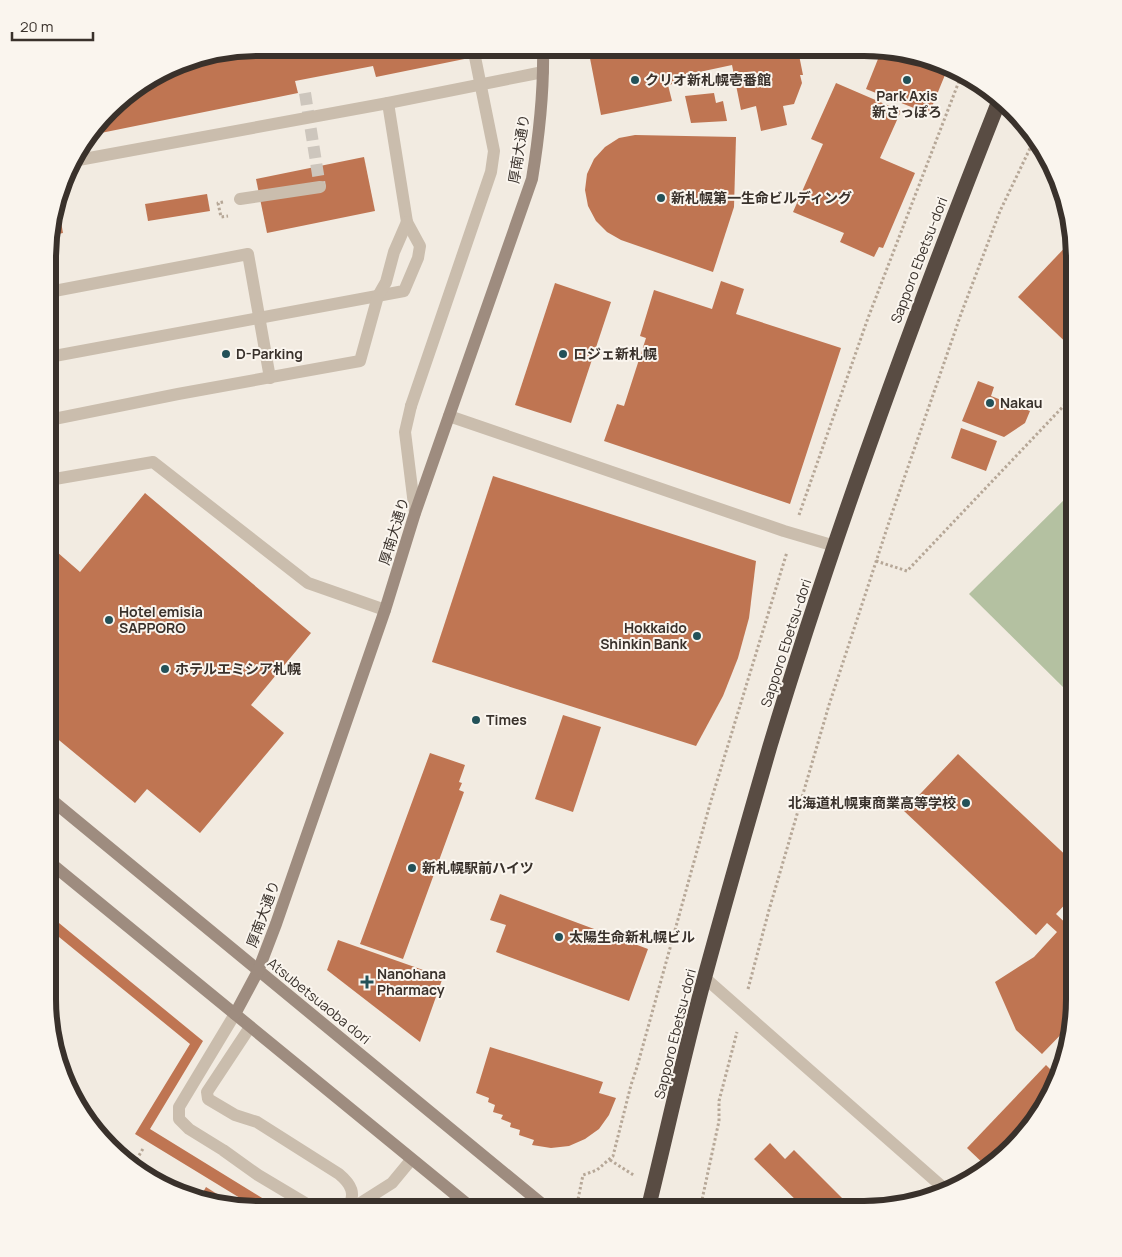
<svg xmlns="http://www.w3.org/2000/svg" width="1122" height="1257" font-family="Manrope,'Noto Sans JP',sans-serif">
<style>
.green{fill:#b4c1a1}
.building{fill:#bf7552}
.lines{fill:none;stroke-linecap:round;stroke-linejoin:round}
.street-tunnel{stroke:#cdc6bd;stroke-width:12;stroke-dasharray:12 6;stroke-linecap:butt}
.path{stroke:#b6a797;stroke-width:3;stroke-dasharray:2.5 2.5;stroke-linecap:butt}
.lane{stroke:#cabdad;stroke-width:12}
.street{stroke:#cabdad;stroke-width:12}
.secondary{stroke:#9e8c7f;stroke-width:12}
.highway{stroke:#594c43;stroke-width:15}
.lane-bridge{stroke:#cabdad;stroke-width:12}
.poi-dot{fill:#235158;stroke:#faf5ee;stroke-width:2}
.labels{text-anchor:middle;stroke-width:4;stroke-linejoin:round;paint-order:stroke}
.poi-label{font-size:14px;font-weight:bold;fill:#39312b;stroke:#faf5ee;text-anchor:start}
.street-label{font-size:14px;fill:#39312b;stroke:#faf5ee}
.rim{fill:none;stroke:#39312b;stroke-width:6}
</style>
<rect width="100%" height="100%" fill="#f2ebe1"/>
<polygon class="green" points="1074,490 1074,686 1068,692 969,594"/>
<g class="building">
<polygon points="258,48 488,48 489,54 376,77 373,66 295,81 298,93 91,135 119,100 190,59"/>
<polygon points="588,48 814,49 815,52 799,55 803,75 800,75 802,83 794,104 783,106 787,125 761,131 756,106 741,110 732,65 676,77 677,83 668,85 672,101 601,115"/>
<polygon points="882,49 891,49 947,70 929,114 866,89"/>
<polygon points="836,83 901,111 880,158 915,173 883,248 879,247 874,257 840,242 844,233 793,212 823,144 811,139"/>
<polygon points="714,93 716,103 723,101 727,121 691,123 685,96"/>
<polygon points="635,135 736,137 734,207 713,272 621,240 607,232 596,221 588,206 585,190 587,174 594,159 605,147 619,138"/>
<polygon points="364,157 375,211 267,233 256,179"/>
<polygon points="207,194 210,211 148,221 145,204"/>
<polygon points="58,205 63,233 49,236 49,230"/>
<polygon points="1073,239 1074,245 1074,350 1018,297"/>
<polygon points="721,281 744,289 736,314 841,348 790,504 604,441 617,404 624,406 646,338 640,336 654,290 712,309"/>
<polygon points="555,283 611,302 571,423 515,405"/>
<polygon points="978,381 994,387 991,396 1030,411 1025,423 1004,437 962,421"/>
<polygon points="961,428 997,441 986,471 951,458"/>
<polygon points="493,476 756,561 749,618 738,658 723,696 696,746 432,662"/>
<polygon points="145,493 311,633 251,705 284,733 200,833 147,789 135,803 48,731 49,545 80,572"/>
<polygon points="563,715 601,727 573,812 535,799"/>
<polygon points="430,753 465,765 459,782 462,783 459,790 464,792 403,959 360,944"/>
<polygon points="958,754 1074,863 1074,895 1056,914 1074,931 1074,1012 1071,1024 1042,1054 1016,1030 995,982 1034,957 1057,932 1047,923 1036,935 904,811"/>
<polygon points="500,894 648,949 629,1001 496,952 506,925 490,920"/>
<polygon points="48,914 203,1041 150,1129 280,1209 258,1209 135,1134 190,1044 48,928"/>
<polygon points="338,940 443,977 420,1042 327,970"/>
<polygon points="490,1047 603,1082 599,1093 616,1098 609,1115 599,1129 585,1139 569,1146 551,1148 532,1145 534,1140 519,1135 520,1130 510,1127 511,1123 501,1119 503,1115 493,1112 495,1105 488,1102 489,1098 476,1093"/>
<polygon points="1046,1065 1055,1074 1046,1104 987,1167 967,1148"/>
<polygon points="770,1143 785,1159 794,1150 844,1200 835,1209 805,1209 754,1159"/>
<polygon points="206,1187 236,1206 201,1196"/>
<polygon points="852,1198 864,1209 842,1209"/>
</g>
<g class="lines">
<polyline class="street-tunnel" points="305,93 320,187"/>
<g class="path">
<polyline points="223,202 218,203 221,217 228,216"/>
<polyline points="799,515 868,318 961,76"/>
<polyline points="876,561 907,571 1074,395"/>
<polyline points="748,989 769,910 829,705 890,519 961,314 1000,211 1035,138"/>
<polyline points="610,1160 635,1176"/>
<polyline points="134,1164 144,1147"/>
<polyline points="671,1201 684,1209"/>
<polyline points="576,1209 583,1175 597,1170 613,1156 631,1085 637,1067 710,804 787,552"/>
<polyline points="700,1209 719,1121 719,1101 737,1032"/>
</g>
<g class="lane">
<polyline points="49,292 248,254 270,378"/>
<polyline points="49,357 404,291 418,258 420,246 407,222 388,103"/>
<polyline points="411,406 405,432 415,513"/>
<polyline points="49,420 178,394 360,361 378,296 386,282 394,252 407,222"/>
<polyline points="235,1014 179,1107 179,1119 189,1129 223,1150 258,1175 315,1209"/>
<path d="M250,1027L207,1092L208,1099L235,1115L257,1122L339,1174C351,1184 357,1194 347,1209"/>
<polyline points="351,1209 392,1183 411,1160"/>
</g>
<g class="street">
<polyline points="73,161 388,103 543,72"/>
<polyline points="240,199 320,187"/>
<polyline points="449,416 784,531 835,546"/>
<polyline points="49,480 153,462 308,583 385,610"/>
<polyline points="705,978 947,1191"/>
</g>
<g class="secondary">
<polyline points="48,797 548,1209"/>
<polyline points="48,861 473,1209"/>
<path d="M235,1014L258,971L276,924L385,610L415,513L532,179C539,136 544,93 543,48"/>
</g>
<path class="highway" d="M648,1209C667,1132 684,1053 705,976C726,899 748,822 770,746C836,527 915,313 999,101"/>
<polyline class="lane-bridge" points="411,406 491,172 494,151 475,57"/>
</g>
<g class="poi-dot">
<circle cx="635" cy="80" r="5"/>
<circle cx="907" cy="80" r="5"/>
<circle cx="661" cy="198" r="5"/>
<circle cx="226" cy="354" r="5"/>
<circle cx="563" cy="354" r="5"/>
<circle cx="990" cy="403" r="5"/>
<circle cx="109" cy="620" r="5"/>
<circle cx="697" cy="636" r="5"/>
<circle cx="165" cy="669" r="5"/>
<circle cx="476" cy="720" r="5"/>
<circle cx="966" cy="803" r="5"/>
<circle cx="412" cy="868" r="5"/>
<circle cx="559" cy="937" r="5"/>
<path d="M364.5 974.5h5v5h5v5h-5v5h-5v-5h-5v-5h5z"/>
</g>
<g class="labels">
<g class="poi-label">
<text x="645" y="85">クリオ新札幌壱番館</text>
<text x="907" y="101" text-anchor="middle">Park Axis<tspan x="907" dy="16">新さっぽろ</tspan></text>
<text x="671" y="203">新札幌第一生命ビルディング</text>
<text x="236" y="359">D-Parking</text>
<text x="573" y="359">ロジェ新札幌</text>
<text x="1000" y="408">Nakau</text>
<text x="119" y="617">Hotel emisia<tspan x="119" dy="16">SAPPORO</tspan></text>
<text x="687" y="633" text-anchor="end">Hokkaido<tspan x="687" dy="16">Shinkin Bank</tspan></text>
<text x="175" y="674">ホテルエミシア札幌</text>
<text x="486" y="725">Times</text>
<text x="956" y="808" text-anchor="end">北海道札幌東商業高等学校</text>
<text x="422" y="873">新札幌駅前ハイツ</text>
<text x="569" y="942">太陽生命新札幌ビル</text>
<text x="377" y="979">Nanohana<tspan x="377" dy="16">Pharmacy</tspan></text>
</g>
<g class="street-label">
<text transform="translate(519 149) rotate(-81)" y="5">厚南大通り</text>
<text transform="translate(919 260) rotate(-69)" y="5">Sapporo Ebetsu-dori</text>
<text transform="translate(394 531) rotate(-73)" y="5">厚南大通り</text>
<text transform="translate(786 643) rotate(-72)" y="5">Sapporo Ebetsu-dori</text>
<text transform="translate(263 914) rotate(-70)" y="5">厚南大通り</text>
<text transform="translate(319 1001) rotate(39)" y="5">Atsubetsuaoba dori</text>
<text transform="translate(675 1034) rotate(-76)" y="5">Sapporo Ebetsu-dori</text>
</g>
</g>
<path d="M0 0H1122V1257H0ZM258 56H864A202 202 0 0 1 1066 258V999A202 202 0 0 1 864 1201H258A202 202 0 0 1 56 999V258A202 202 0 0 1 258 56Z" fill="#faf5ee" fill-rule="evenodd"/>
<path class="rim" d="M258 56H864A202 202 0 0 1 1066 258V999A202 202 0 0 1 864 1201H258A202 202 0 0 1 56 999V258A202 202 0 0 1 258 56Z"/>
<path d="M12 32v8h81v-8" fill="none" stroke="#39312b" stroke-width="2.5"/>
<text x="20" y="32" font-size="15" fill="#39312b" stroke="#faf5ee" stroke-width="4" paint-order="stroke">20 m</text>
</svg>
